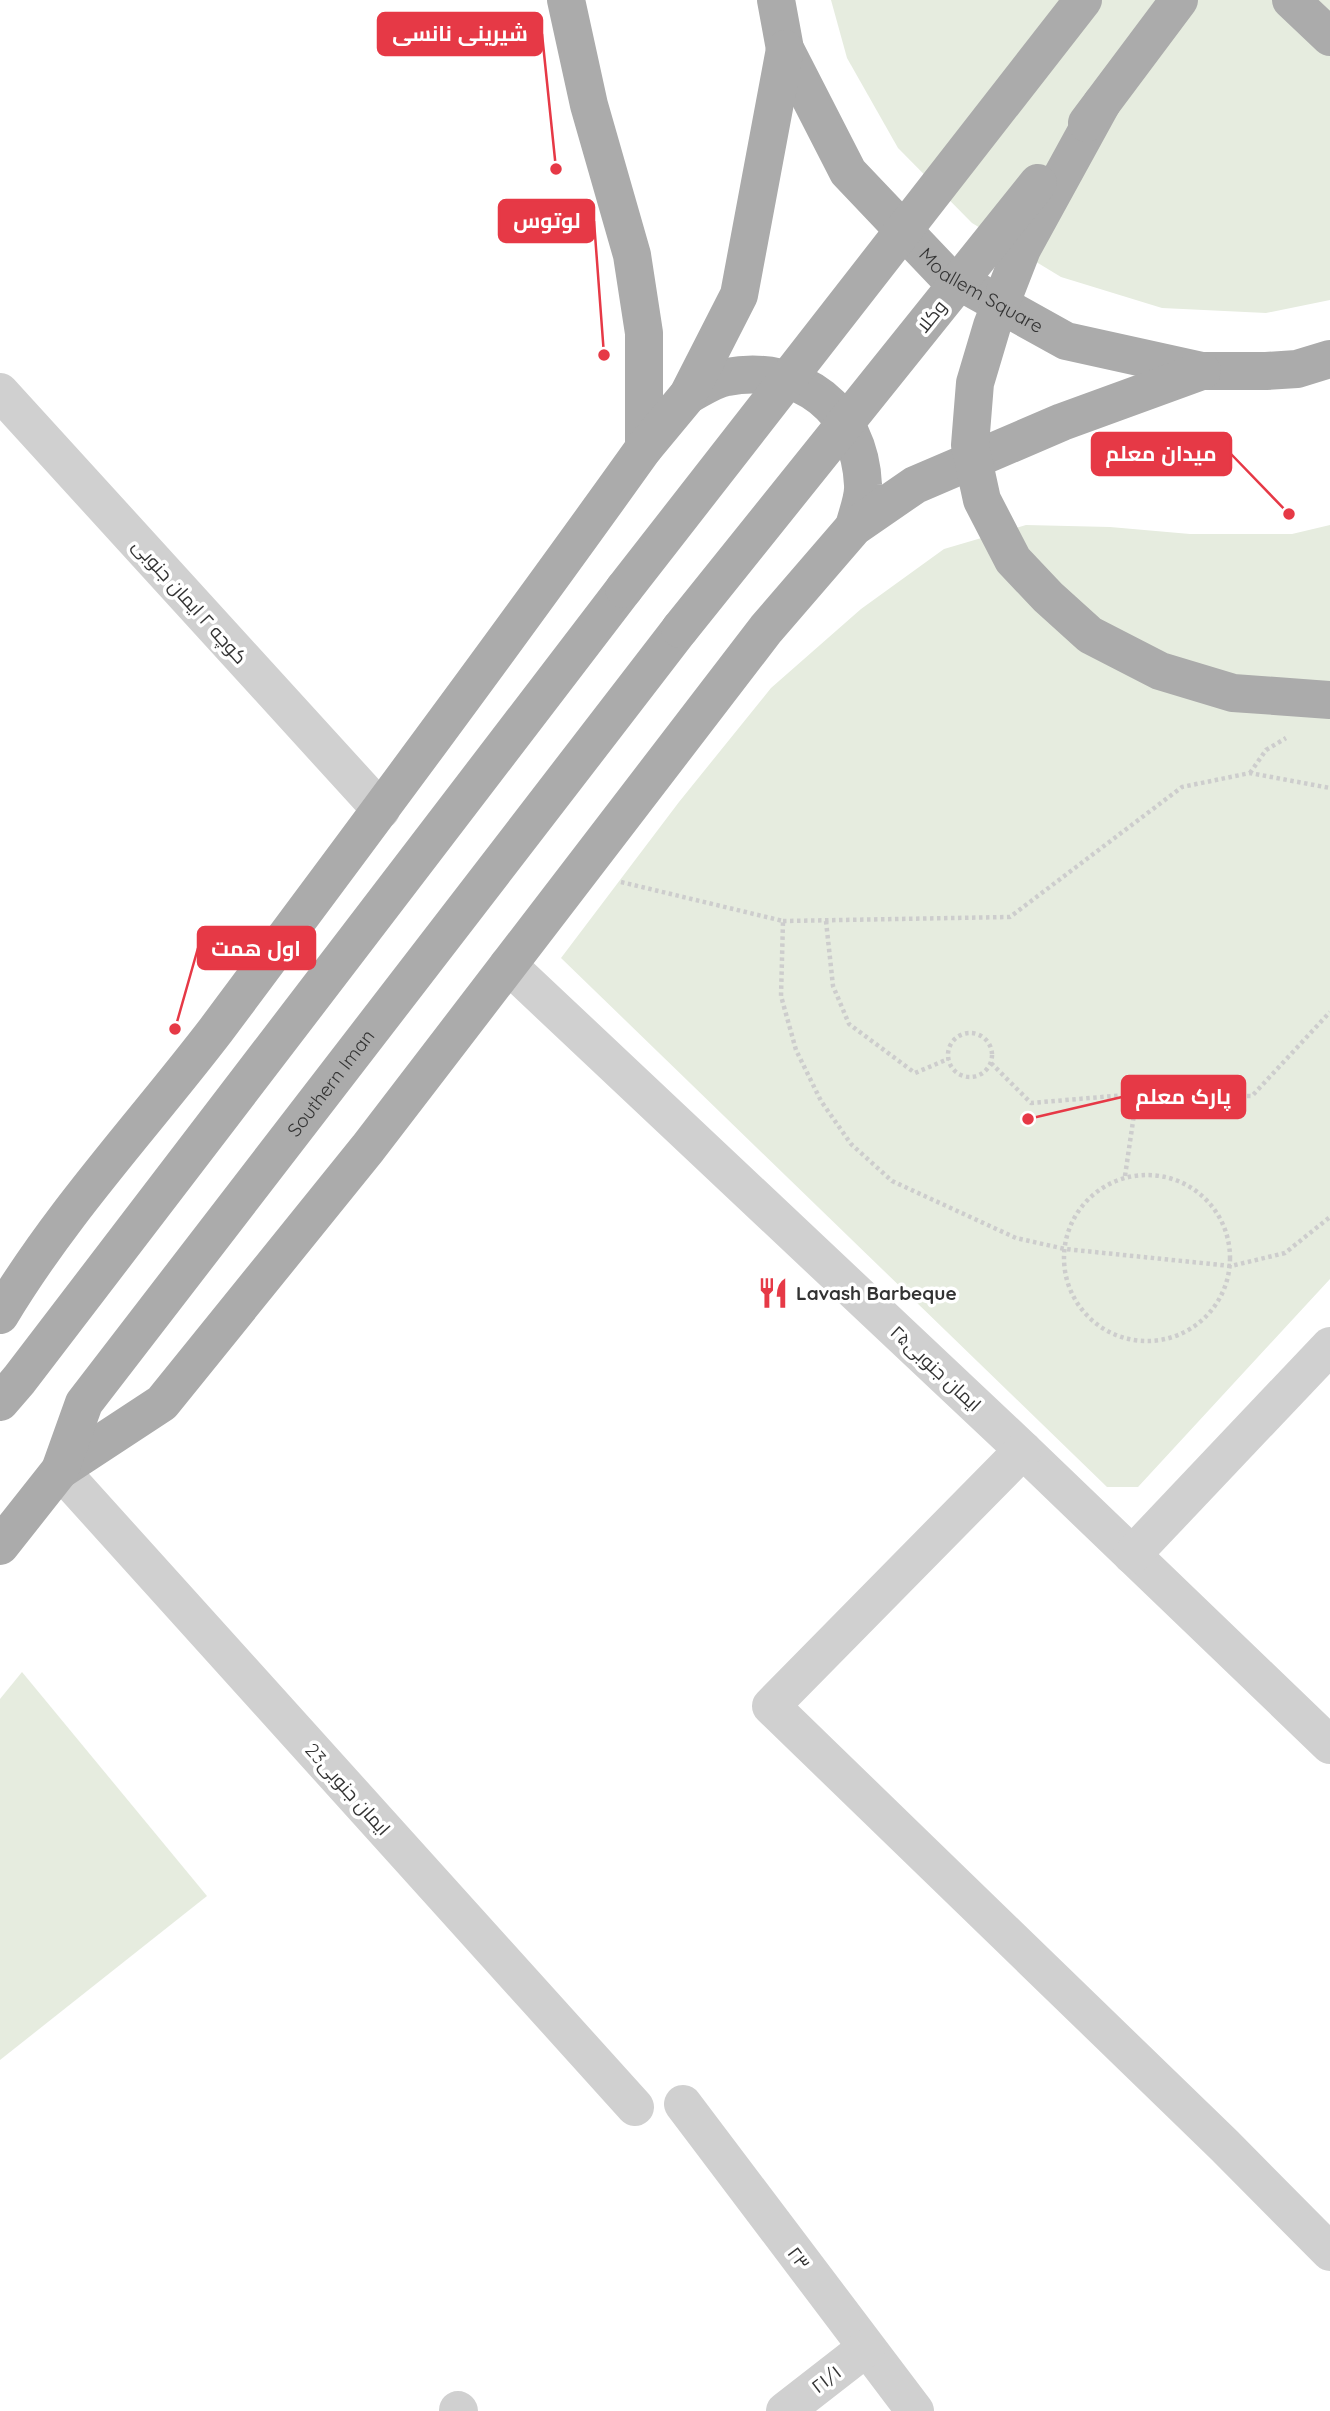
<svg xmlns="http://www.w3.org/2000/svg" width="1330" height="2411" font-family="Quicksand,Cairo,sans-serif">
<style>
.green{fill:#e6ecdf}
.lines{fill:none;stroke-linecap:round;stroke-linejoin:round}
.path{stroke:#cdcdcd;stroke-width:4.5;stroke-dasharray:3.5 3.5;stroke-linecap:butt}
.minor{stroke:#d0d0d0;stroke-width:38}
.major{stroke:#ababab;stroke-width:38}
.major-bridge{stroke:#ababab;stroke-width:38}
.labels{text-anchor:middle;stroke-width:7;stroke-linejoin:round;paint-order:stroke}
.street-label{font-size:19px;fill:#333;stroke:#fff}
.poi-label{font-size:19px;font-weight:bold;fill:#333;stroke:#fff;text-anchor:start}
.leader{fill:none;stroke:#e63946;stroke-width:2.5}
.callout-dot{fill:#e63946;stroke:#fff;stroke-width:2.5}
.callout{fill:#e63946;stroke:#e63946;stroke-width:2.5}
.callout-label{font-size:21px;text-anchor:middle;font-weight:bold;fill:#fff}
</style>
<rect width="100%" height="100%" fill="#fff"/>
<g class="green">
<polygon points="831,0 1330,0 1330,300 1266,313 1162,308 1061,277 972,223 898,148 847,58"/>
<polygon points="1026,525 1110,527 1190,534 1292,534 1330,525 1330,1279 1138,1487 1107,1487 561,958 679,802 771,688 861,609 944,549"/>
<polygon points="22,1672 207,1896 0,2060 0,1699"/>
</g>
<g class="lines">
<g class="path">
<polyline points="1250,773 1266,750 1286,738"/>
<polyline points="621,882 783,921 781,996 796,1050 821,1101 851,1144 892,1181 1016,1238 1065,1249 1231,1266 1285,1253 1330,1217"/>
<polyline points="783,921 1010,917 1182,787 1250,773 1330,788"/>
<polyline points="826,921 833,986 849,1024 915,1073 948,1059"/>
<circle cx="970" cy="1055" r="22"/>
<polyline points="991,1063 1031,1103 1137,1094 1252,1096 1330,1012"/>
<circle cx="1147" cy="1258" r="83"/>
<polyline points="1125,1176 1137,1094"/>
</g>
<g class="minor">
<polyline points="0,392 381,810"/>
<polyline points="508,965 1023,1450 1330,1745"/>
<polyline points="1023,1450 771,1706 1224,2145 1330,2252"/>
<polyline points="60,1470 635,2107"/>
<polyline points="1132,1555 1330,1346"/>
<polyline points="683,2104 915,2411"/>
<polyline points="458,2410 459,2411"/>
<polyline points="785,2411 866,2348"/>
</g>
<g class="major">
<polyline points="566,0 589,105 632,255 644,333 644,448"/>
<path id="s1" d="M776,0L785,49L848,172L944,273L1066,341L1202,371H1266L1297,369L1330,359"/>
<polyline points="1291,0 1330,37"/>
<path d="M688,395C700,389 714,379 727,377C801,363 860,410 863,485C864,498 857,514 854,527"/>
<path d="M0,1315C61,1213 144,1124 216,1030C360,837 504,644 644,448L688,395L739,295L785,49"/>
<polyline points="0,1402 19,1380 624,589"/>
<polyline points="60,1470 162,1403 368,1148 766,629 854,527 915,485 1062,422 1202,371"/>
<path id="s2" d="M0,1546L60,1470L84,1403L680,629"/>
</g>
<g class="major-bridge">
<polyline points="1102,103 1022,249 992,326 975,383 970,445 982,500 1013,560 1048,597 1090,635 1160,671 1233,693 1330,700"/>
<polyline points="1087,123 1179,0"/>
<polyline points="624,589 1083,0"/>
<polyline points="680,629 1038,183"/>
</g>
</g>
<defs>
<symbol id="restaurant-bare" viewBox="-9 -9 18 18"><path d="M-5-6h1v4h1v-4h1v4h1v-4h1v5L-1.5 .5V6h-2V.5L-5-1ZM5-6V6H3V1.5H1.5Q1.5-4 5-6Z" fill="#e63946" stroke="#fff" stroke-width="2.5" paint-order="stroke"/></symbol>
</defs>
<g fill-rule="evenodd">
<use href="#restaurant-bare" x="751" y="1271" width="44" height="44"/>
</g>
<g class="labels">
<g class="street-label">
<text dy="7" stroke="none"><textPath href="#s1" startOffset="368">Moallem Square</textPath></text>
<text transform="translate(931 316) rotate(-51)" y="7">وکلا</text>
<text transform="translate(190 601) rotate(48)" y="7">کوچه ۲ ایمان جنوبی</text>
<text dy="7" stroke="none"><textPath href="#s2" startOffset="572">Southern Iman</textPath></text>
<text transform="translate(936 1368) rotate(43)" y="7">ایمان جنوبی۲۵</text>
<text transform="translate(348 1789) rotate(48)" y="7">23ایمان جنوبی</text>
<text transform="translate(799 2258) rotate(53)" y="7">۲۳</text>
<text transform="translate(826 2379) rotate(-38)" y="7">۲۱/۱</text>
</g>
<g class="poi-label">
<text x="796" y="1300">Lavash Barbeque</text>
</g>
</g>
<path class="leader" d="M556 169L542 34M604 355L594 221M1289 514L1231 454M175 1029L198 948M1028 1119L1122 1097"/>
<g class="callout-dot">
<circle cx="556" cy="169" r="7"/>
<circle cx="604" cy="355" r="7"/>
<circle cx="1289" cy="514" r="7"/>
<circle cx="175" cy="1029" r="7"/>
<circle cx="1028" cy="1119" r="7"/>
</g>
<g class="callout">
<rect x="378" y="13" width="164" height="42" rx="7"/>
<rect x="499" y="200" width="95" height="42" rx="7"/>
<rect x="1092" y="433" width="139" height="42" rx="7"/>
<rect x="198" y="927" width="117" height="42" rx="7"/>
<rect x="1122" y="1076" width="123" height="42" rx="7"/>
</g>
<g class="callout-label">
<text x="460" y="41">شیرینی نانسی</text>
<text x="547" y="228">لوتوس</text>
<text x="1161" y="461">میدان معلم</text>
<text x="256" y="956">اول همت</text>
<text x="1183" y="1104">پارک معلم</text>
</g>
</svg>
